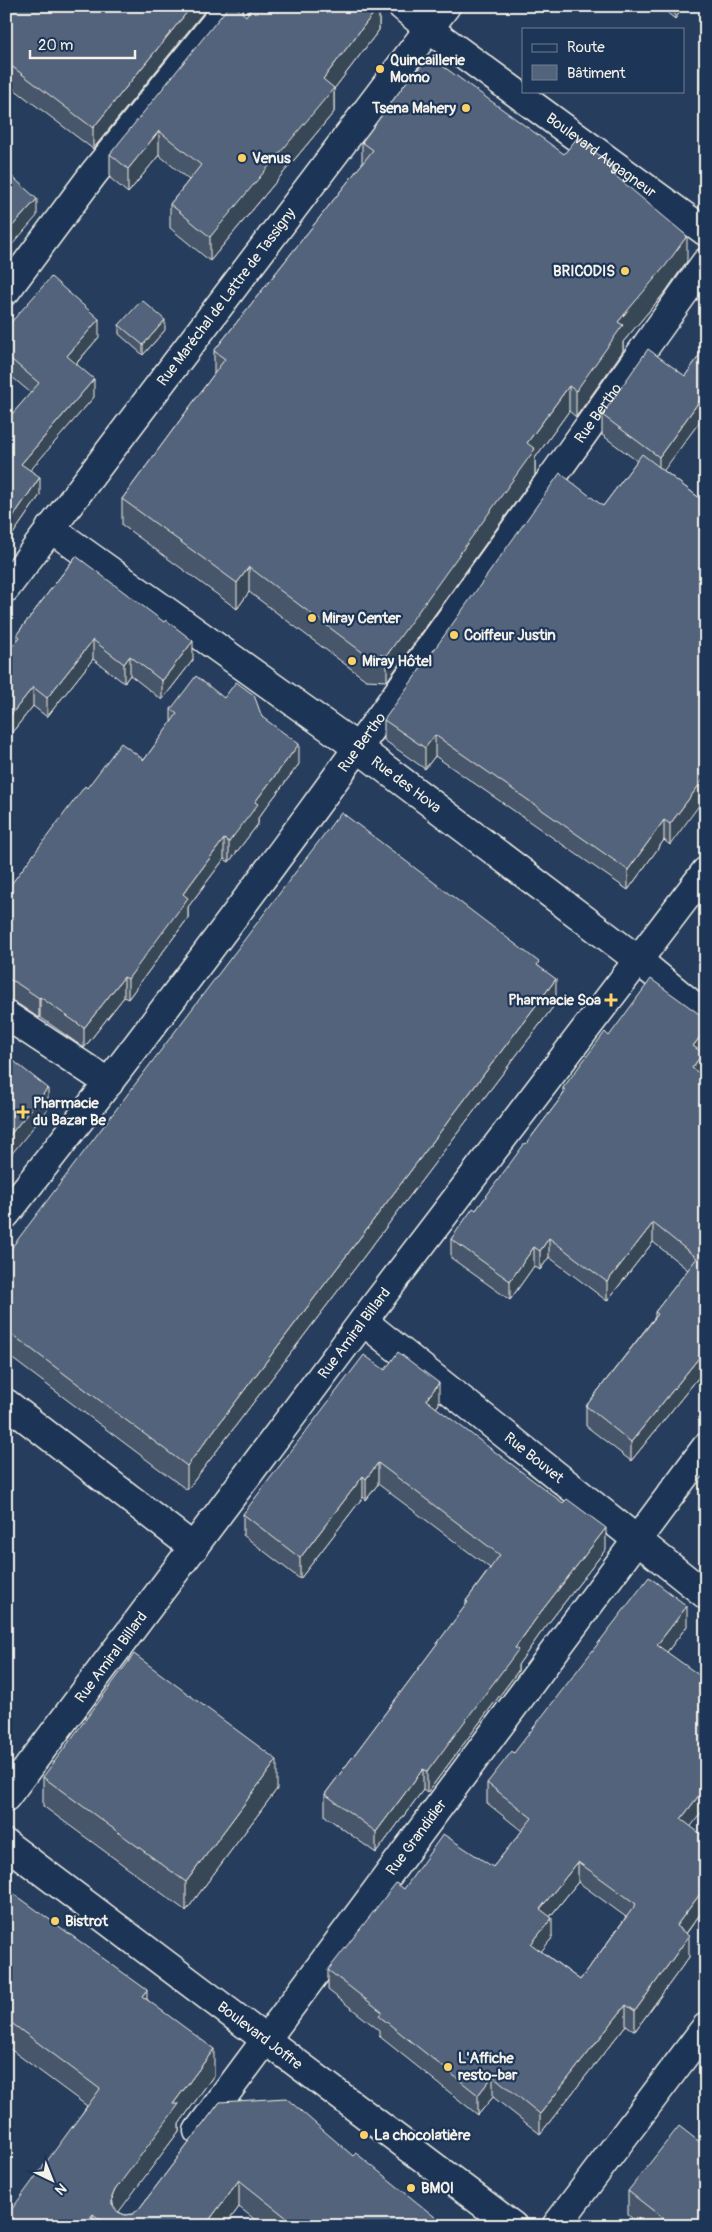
<svg xmlns="http://www.w3.org/2000/svg" width="712" height="2232" font-family="Pangolin,sans-serif">
<style>
.lines{fill:none;stroke-linecap:round;stroke-linejoin:round}
.street-casing{stroke:#f4f1e8;stroke-width:31}
.secondary-casing{stroke:#f4f1e8;stroke-width:31}
.street{stroke:#1d3557;stroke-width:28}
.secondary{stroke:#1d3557;stroke-width:28}
.wall{fill:#47566a;stroke:#f4f1e8;fill-rule:evenodd}
.shaded-wall{fill:#394656;stroke:#f4f1e8}
.building{fill:#52647b;stroke:#f4f1e8;fill-rule:evenodd}
.poi-dot{fill:#ffd166;stroke:#1d3557;stroke-width:2}
.labels{text-anchor:middle;stroke-width:4.5;stroke-linejoin:round;paint-order:stroke}
.poi-label{font-size:15px;font-weight:bold;fill:#f4f1e8;stroke:#1d3557;text-anchor:start}
.street-label{font-size:15px;fill:#f4f1e8;stroke:#1d3557}
</style>
<rect width="100%" height="100%" fill="#263d5d"/>
<filter id="ink" filterUnits="userSpaceOnUse"><feTurbulence type="fractalNoise" baseFrequency=".02" numOctaves="2"/><feDisplacementMap in="SourceGraphic" scale="10" xChannelSelector="R" yChannelSelector="G"/><feConvolveMatrix kernelMatrix="1 2 1 2 8 2 1 2 1" color-interpolation-filters="sRGB"/></filter>
<g filter="url(#ink)">
<g class="lines">
<defs>
<g id="street">
<polyline points="6,291 94,173 229,6"/>
<path id="s1" d="M50,528L358,748L638,960L706,1016"/>
<polyline points="6,1015 109,1083"/>
<path id="s2" d="M6,1214C251,905 477,582 706,262"/>
<path id="s3" d="M363,1321L706,1595"/>
<polyline points="6,1403 194,1548"/>
<path id="s4" d="M198,2131L706,1447"/>
</g>
<g id="secondary">
<path id="s5" d="M402,6L429,29L706,232"/>
<path id="s6" d="M6,588L446,6"/>
<path id="s7" d="M6,1797L363,1321L706,871"/>
<path id="s8" d="M6,1844L513,2226"/>
<polyline points="556,2226 706,2027"/>
</g>
</defs>
<use href="#street" class="street-casing"/>
<use href="#secondary" class="secondary-casing"/>
<use href="#street" class="street"/>
<use href="#secondary" class="secondary"/>
</g>
<g class="wall">
<polygon points="6,6 207,6 207,8 93,149 6,83"/>
<polygon points="379,6 379,30 334,89 334,112 210,261 170,228 170,204 189,180 159,155 128,193 110,178 110,154 246,16"/>
<polygon points="659,6 684,6 675,19"/>
<polygon points="706,60 706,93 700,89 700,67"/>
<polygon points="362,142 564,154 615,176 687,261 666,291 623,342 623,351 576,417 569,411 535,458 535,475 387,681 366,680 249,592 237,609 122,525 122,499 214,374 214,351 362,164"/>
<polygon points="119,325 165,330 143,355 119,334"/>
<polygon points="6,328 99,337 76,364 94,397 30,470 40,495 6,544 6,421 31,393 6,372"/>
<polygon points="706,346 706,413 663,470 706,503 670,845 664,840 628,890 435,756 425,769 384,740 384,720 603,506 637,461 602,435 602,415 685,376"/>
<polygon points="76,556 193,660 162,700 130,675 124,683 93,659 47,717 33,706 6,740 6,654 17,641 17,634"/>
<polygon points="224,698 262,717 299,764 258,818 258,824 229,862 224,859 188,907 188,918 128,999 124,997 84,1048 40,1017 39,1018 15,1002 6,998 6,891 87,788 144,760 171,723 171,709"/>
<polygon points="539,966 556,1003 187,1490 6,1354 6,1255"/>
<polygon points="706,1019 706,1048 702,1053 703,1073 701,1075 706,1078 706,1368 631,1461 586,1426 586,1406 655,1317 655,1312 688,1270 653,1242 607,1301 549,1257 540,1270 534,1266 510,1300 451,1258 451,1239 476,1210 526,1144 563,1095 563,1088 609,1036"/>
<polygon points="385,1370 439,1404 436,1408 606,1549 540,1634 518,1665 518,1671 427,1793 423,1790 376,1853 325,1816 325,1794 466,1605 466,1601 490,1568 378,1484 366,1500 363,1497 300,1579 243,1535 243,1514"/>
<path d="M687,1626L667,1652L690,1827L706,1838V1906L686,1934L689,1957L635,2031L626,2025L540,2134L493,2097L478,2115L379,2036V2030L328,1990V1970L404,1889L493,1867L522,1831L487,1803V1783L514,1753ZM578,1882L626,1917L580,1980L541,1951L552,1938L550,1917Z"/>
<polygon points="43,1777 277,1789 186,1911 43,1806"/>
<polygon points="6,1888 147,1999 214,2075 179,2124 179,2131 118,2212 125,2215 133,2214 139,2209 220,2102 353,2156 446,2226 263,2226 239,2207 225,2226 6,2226 87,2106 6,2046"/>
<polygon points="628,2191 706,2226 642,2226 628,2215"/>
</g>
<g class="shaded-wall">
<polygon points="192,6 207,6 207,8 93,149 93,128"/>
<polygon points="379,6 379,30 334,89 334,112 210,261 210,237 323,79"/>
<polygon points="675,6 684,6 675,19"/>
<polygon points="159,131 159,155 128,193 128,169"/>
<polygon points="615,169 615,194 612,173"/>
<polygon points="37,199 37,216 12,245 12,257 6,265 6,233"/>
<polygon points="687,236 687,261 666,291 623,342 623,351 576,417 576,391 618,322"/>
<polygon points="99,319 99,337 67,374 67,356"/>
<polygon points="165,320 165,330 143,355 143,345"/>
<polygon points="94,379 94,397 21,481 21,464"/>
<polygon points="569,386 569,411 535,458 535,475 387,681 387,655 527,443"/>
<polygon points="706,392 706,413 659,477 659,457"/>
<polygon points="40,477 40,495 6,544 6,527"/>
<polygon points="249,567 249,592 237,609 237,583"/>
<polygon points="93,640 93,659 47,717 47,698"/>
<polygon points="193,641 193,660 162,700 162,681"/>
<polygon points="130,656 130,675 124,683 124,664"/>
<polygon points="33,687 33,706 6,740 6,721"/>
<polygon points="435,735 435,756 425,769 425,748"/>
<polygon points="299,744 299,764 258,818 258,824 229,862 229,842 255,802"/>
<polygon points="706,776 706,796 670,845 670,824"/>
<polygon points="664,820 664,840 628,890 628,870"/>
<polygon points="224,839 224,859 188,907 188,918 128,999 128,979 183,894"/>
<polygon points="124,977 124,997 84,1048 84,1028"/>
<polygon points="556,979 556,1003 187,1490 187,1466"/>
<polygon points="40,997 40,1017 39,1018 39,998"/>
<polygon points="706,1029 706,1048 693,1066 693,1046"/>
<polygon points="703,1053 703,1073 692,1087 692,1068"/>
<polygon points="48,1088 48,1109 6,1161 6,1140"/>
<polygon points="653,1223 653,1242 607,1301 607,1282"/>
<polygon points="549,1238 549,1257 540,1270 540,1251"/>
<polygon points="534,1247 534,1266 510,1300 510,1281"/>
<polygon points="706,1349 706,1368 631,1461 631,1442"/>
<polygon points="439,1383 439,1404 426,1421 426,1400"/>
<polygon points="378,1463 378,1484 366,1500 366,1479"/>
<polygon points="363,1476 363,1497 300,1579 300,1558"/>
<polygon points="606,1528 606,1549 540,1634 518,1665 518,1671 427,1793 427,1772 540,1613"/>
<polygon points="687,1606 687,1626 657,1665 657,1645"/>
<polygon points="277,1760 277,1789 186,1911 186,1882"/>
<polygon points="423,1769 423,1790 376,1853 376,1832"/>
<polygon points="706,1786 706,1806 681,1840 681,1819"/>
<polygon points="578,1862 578,1882 540,1929 540,1909"/>
<polygon points="706,1886 706,1906 676,1947 676,1926"/>
<polygon points="552,1918 552,1938 531,1964 531,1944"/>
<polygon points="689,1936 689,1957 635,2031 635,2011"/>
<polygon points="147,1990 147,2017 142,1996"/>
<polygon points="626,2005 626,2025 540,2134 540,2114"/>
<polygon points="214,2049 214,2075 179,2124 179,2131 115,2217 112,2197 115,2190 173,2104"/>
<polygon points="493,2076 493,2097 478,2115 478,2095"/>
<polygon points="239,2180 239,2207 225,2226 205,2226"/>
<polygon points="93,2214 93,2226 84,2226"/>
</g>
<g class="building">
<polygon points="6,6 192,6 93,128 6,62"/>
<polygon points="229,6 235,6 246,16 253,6 379,6 323,79 334,88 210,237 170,204 201,165 159,131 128,169 110,154"/>
<polygon points="706,60 706,71 700,67"/>
<polygon points="427,62 440,64 564,154 578,137 615,169 612,173 687,236 666,265 618,322 623,325 576,391 569,386 527,443 535,449 387,655 366,655 249,567 237,583 122,499 225,359 214,351 373,150 362,142 414,72"/>
<polygon points="6,171 37,199 6,233"/>
<polygon points="6,237 12,240 6,248"/>
<polygon points="51,277 99,319 67,356 94,379 21,464 40,477 6,527 6,421 39,383 6,355 6,328"/>
<polygon points="142,300 165,320 143,345 119,325"/>
<polygon points="706,346 706,392 659,457 602,415 648,349 685,376"/>
<polygon points="642,454 706,503 706,776 670,824 664,820 628,870 435,735 425,748 384,720 560,473 603,506"/>
<polygon points="76,556 164,622 166,620 193,641 162,681 130,656 124,664 93,640 47,698 33,687 6,721 6,654 20,637 17,634"/>
<polygon points="196,676 224,698 236,682 254,695 262,717 299,744 255,802 258,804 229,842 224,839 183,894 188,898 128,979 124,977 84,1028 40,997 39,998 15,982 6,978 6,891 85,786 87,788 121,743 144,760 177,714 171,709"/>
<polygon points="341,812 539,962 537,965 556,979 187,1466 6,1330 6,1255"/>
<polygon points="651,979 706,1019 706,1029 693,1046 703,1053 692,1068 706,1078 706,1349 631,1442 586,1406 658,1314 655,1312 697,1258 653,1223 607,1282 549,1238 540,1251 534,1247 510,1281 451,1239 473,1208 476,1210 525,1143 526,1144 566,1091 563,1088 605,1032 609,1036"/>
<polygon points="6,1055 48,1088 6,1140"/>
<polygon points="398,1352 439,1383 426,1400 563,1503 567,1499 606,1528 540,1613 515,1648 518,1650 427,1772 423,1769 376,1832 325,1794 468,1602 466,1601 500,1555 378,1463 366,1479 363,1476 300,1558 243,1514 364,1355 385,1370"/>
<path d="M649,1577L687,1606L657,1645L706,1680V1786L681,1819L706,1838V1886L676,1926L689,1936L635,2011L626,2005L540,2114L493,2076L478,2095L379,2016L382,2012L328,1970L396,1883L404,1889L443,1834L493,1867L532,1818L487,1783L512,1751L514,1753ZM578,1862L636,1904L580,1980L531,1944L552,1918L540,1909Z"/>
<polygon points="134,1654 277,1760 186,1882 43,1777"/>
<polygon points="6,1888 147,1990 142,1996 214,2049 173,2104 179,2104 115,2190 112,2197 112,2205 118,2212 125,2215 133,2214 139,2209 220,2102 286,2098 353,2156 356,2153 446,2226 297,2226 239,2180 205,2226 108,2226 93,2214 84,2226 6,2226 6,2217 100,2089 6,2019"/>
<polygon points="679,2126 706,2147 706,2226 673,2226 628,2191"/>
</g>
</g>
<g class="poi-dot">
<circle cx="380" cy="69" r="5"/>
<circle cx="466" cy="108" r="5"/>
<circle cx="242" cy="158" r="5"/>
<circle cx="625" cy="271" r="5"/>
<circle cx="312" cy="618" r="5"/>
<circle cx="454" cy="635" r="5"/>
<circle cx="352" cy="661" r="5"/>
<path d="M608.5 992.5h5v5h5v5h-5v5h-5v-5h-5v-5h5z"/>
<path d="M20.5 1104.5h5v5h5v5h-5v5h-5v-5h-5v-5h5z"/>
<circle cx="55" cy="1921" r="5"/>
<circle cx="448" cy="2067" r="5"/>
<circle cx="364" cy="2135" r="5"/>
<circle cx="411" cy="2188" r="5"/>
</g>
<g class="labels">
<g class="poi-label">
<text x="390" y="65">Quincaillerie<tspan x="390" dy="17">Momo</tspan></text>
<text x="456" y="113" text-anchor="end">Tsena Mahery</text>
<text x="252" y="163">Venus</text>
<text x="615" y="276" text-anchor="end">BRICODIS</text>
<text x="322" y="623">Miray Center</text>
<text x="464" y="640">Coiffeur Justin</text>
<text x="362" y="666">Miray Hôtel</text>
<text x="601" y="1005" text-anchor="end">Pharmacie Soa</text>
<text x="33" y="1108">Pharmacie<tspan x="33" dy="17">du Bazar Be</tspan></text>
<text x="65" y="1926">Bistrot</text>
<text x="458" y="2063">L'Affiche<tspan x="458" dy="17">resto-bar</tspan></text>
<text x="374" y="2140">La chocolatière</text>
<text x="421" y="2193">BMOI</text>
</g>
<g class="street-label">
<text dy="5" stroke="none"><textPath href="#s5" startOffset="249">Boulevard Augagneur</textPath></text>
<text dy="5" stroke="none"><textPath href="#s6" startOffset="365">Rue Maréchal de Lattre de Tassigny</textPath></text>
<text dy="5" stroke="none"><textPath href="#s2" startOffset="996">Rue Bertho</textPath></text>
<text dy="5" stroke="none"><textPath href="#s2" startOffset="591">Rue Bertho</textPath></text>
<text dy="5" stroke="none"><textPath href="#s1" startOffset="439">Rue des Hova</textPath></text>
<text dy="5" stroke="none"><textPath href="#s7" startOffset="580">Rue Amiral Billard</textPath></text>
<text dy="5" stroke="none"><textPath href="#s3" startOffset="219">Rue Bouvet</textPath></text>
<text dy="5" stroke="none"><textPath href="#s7" startOffset="175">Rue Amiral Billard</textPath></text>
<text dy="5" stroke="none"><textPath href="#s4" startOffset="366">Rue Grandidier</textPath></text>
<text dy="5" stroke="none"><textPath href="#s8" startOffset="318">Boulevard Joffre</textPath></text>
</g>
</g>
<rect width="712" height="2232" fill="none" stroke="#1d3557" stroke-width="25"/>
<rect x="12" y="12" width="687" height="2207" fill="none" stroke="#f4f1e8" stroke-width="2" filter="url(#ink)"/>
<rect x="522" y="28" width="162" height="65" fill="#1d3557" stroke="#738091"/>
<rect x="532" y="44" width="25" height="8" fill="#1d3557" stroke="#738091"/>
<text x="567" y="52" font-size="15" fill="#f4f1e8">Route</text>
<rect x="532" y="65" width="25" height="15" fill="#52647b" stroke="#738091"/>
<text x="567" y="78" font-size="15" fill="#f4f1e8">Bâtiment</text>
<g transform="translate(52 2180) rotate(137)" stroke="#1d3557" stroke-width="4" paint-order="stroke">
<path d="M0-4L9 19L0 12L-9 19Z" fill="#f4f1e8"/>
<text y="-8" font-size="14" font-weight="bold" text-anchor="middle" fill="#f4f1e8">N</text>
</g>
<path d="M30 50v8h105v-8" fill="none" stroke="#f4f1e8" stroke-width="2.5"/>
<text x="38" y="50" font-size="15" fill="#f4f1e8" stroke="#1d3557" stroke-width="4" paint-order="stroke">20 m</text>
</svg>
